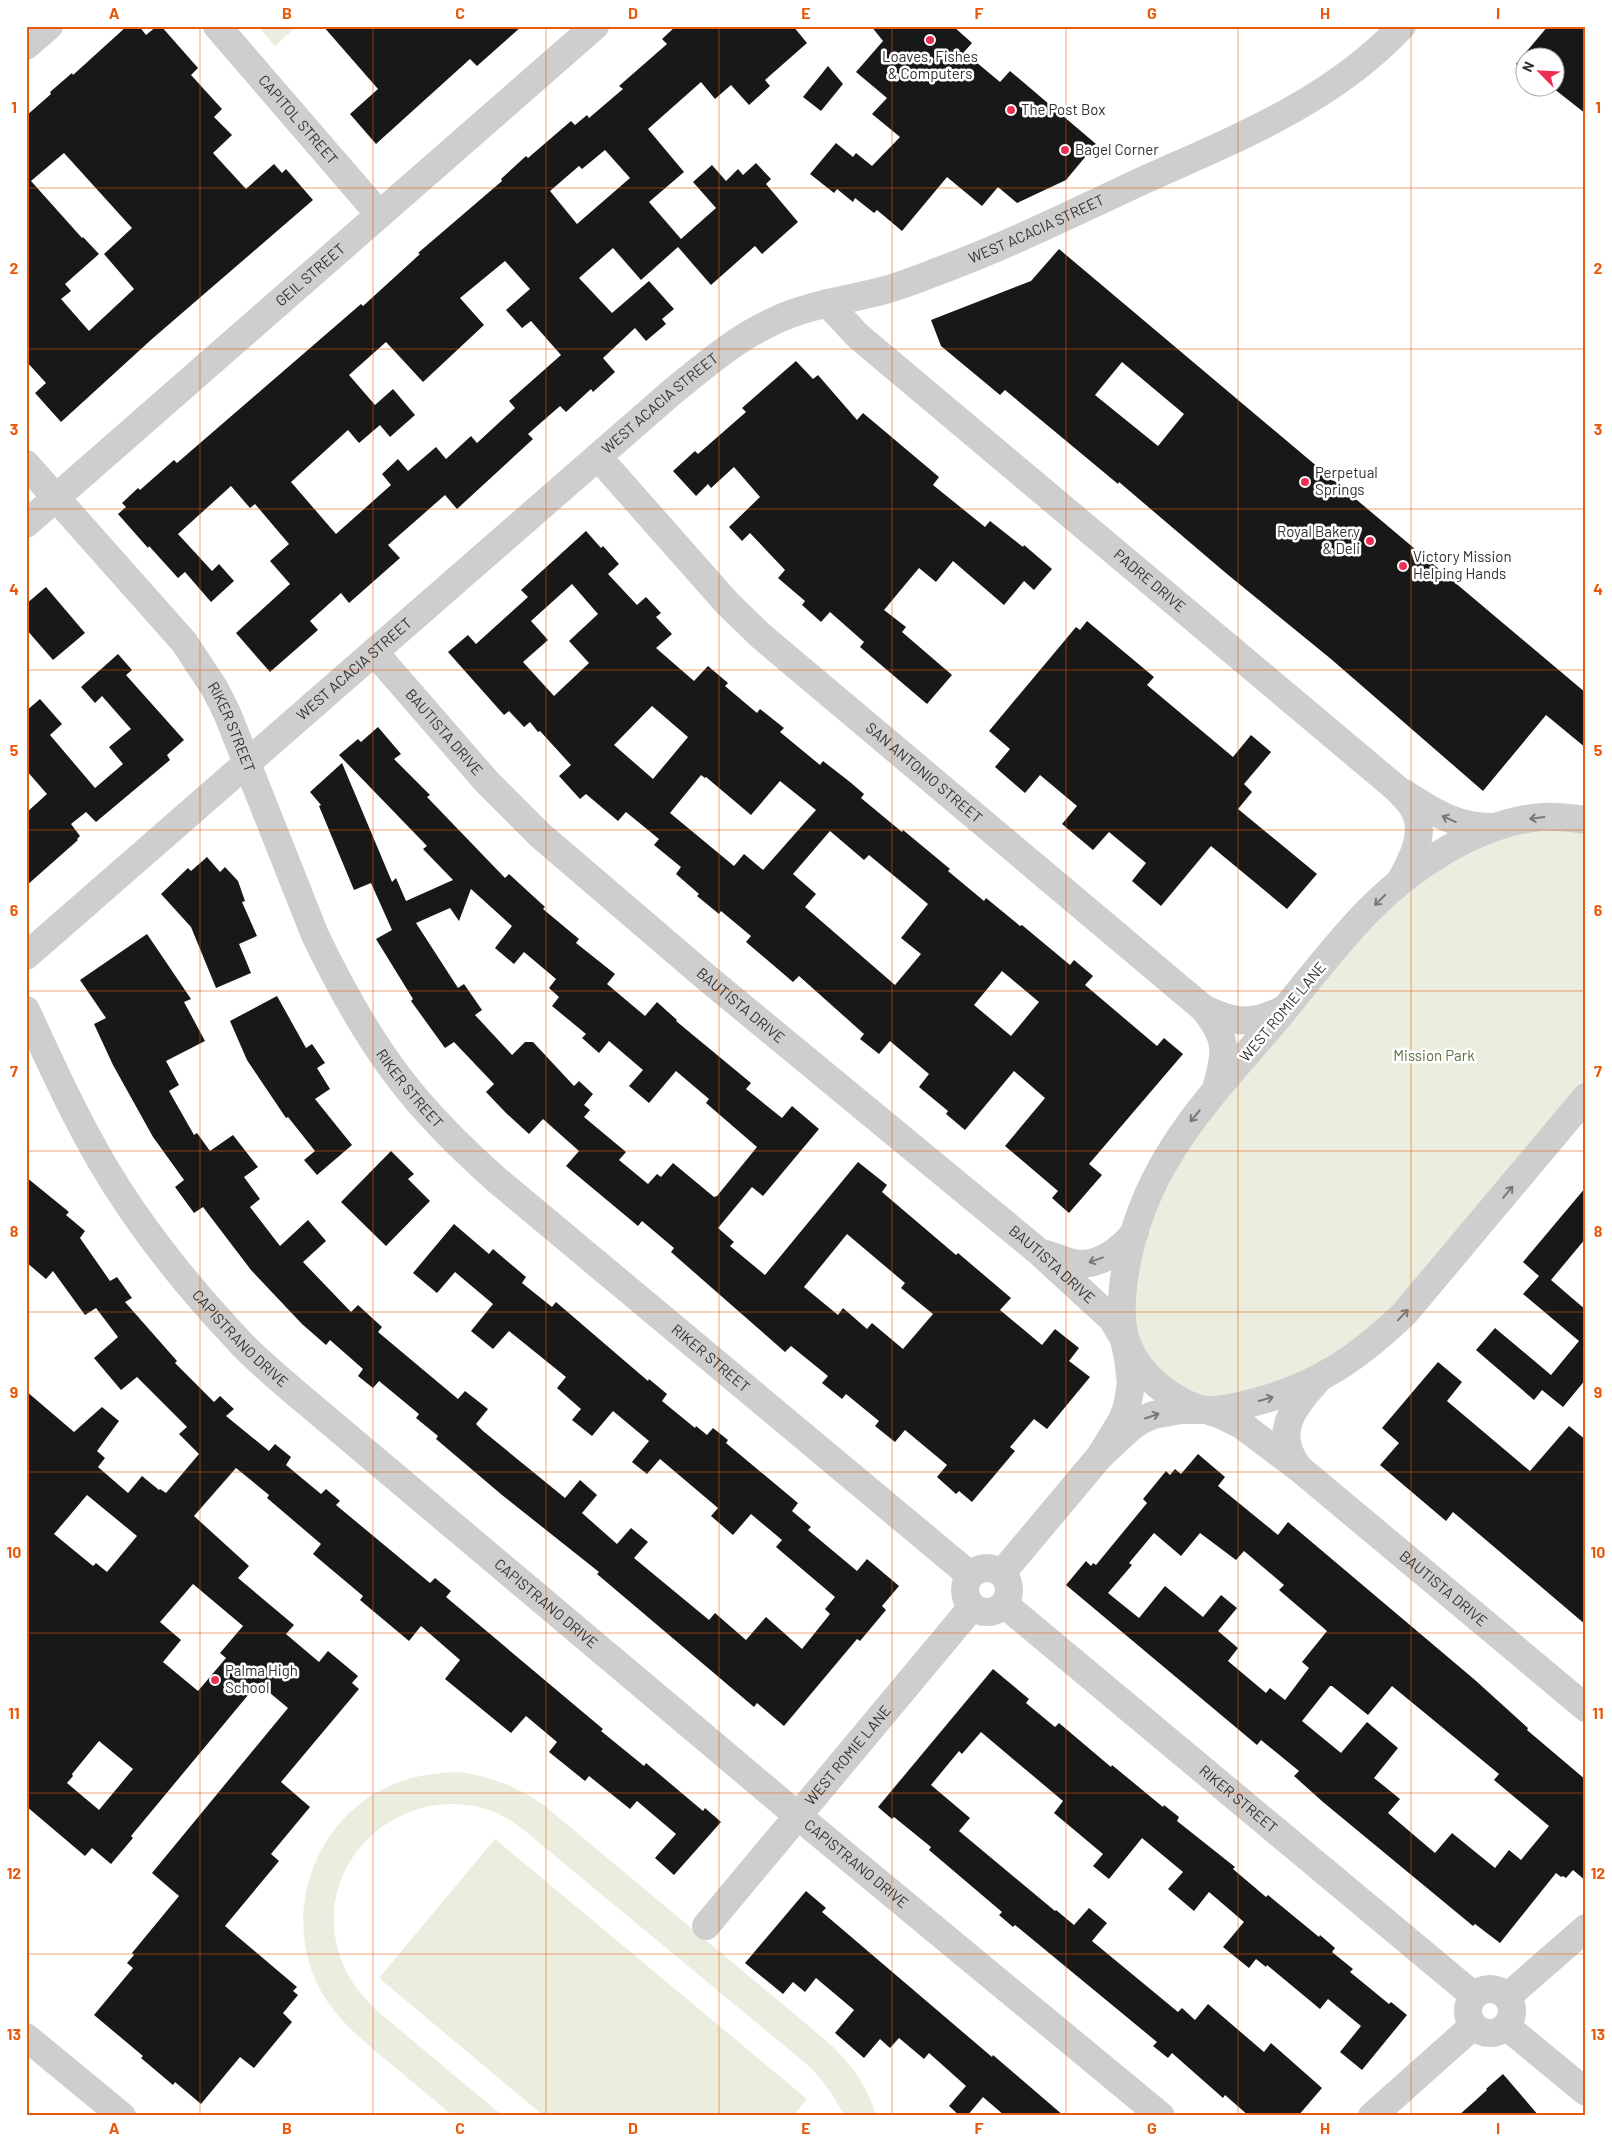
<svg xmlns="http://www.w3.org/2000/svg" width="1612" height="2142" font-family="Barlow,sans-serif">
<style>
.green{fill:#e9eedf}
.building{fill:#181818;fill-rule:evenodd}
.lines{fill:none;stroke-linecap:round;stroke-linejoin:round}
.minor{stroke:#cecece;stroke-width:28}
.tertiary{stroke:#cecece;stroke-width:28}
.oneway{stroke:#787878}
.grid{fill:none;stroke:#e8590c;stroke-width:1;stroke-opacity:0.55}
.poi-dot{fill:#ed2f54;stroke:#fff;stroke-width:2}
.labels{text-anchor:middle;stroke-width:5;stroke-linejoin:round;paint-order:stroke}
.poi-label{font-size:15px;fill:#313131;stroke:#fff;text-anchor:start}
.street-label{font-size:15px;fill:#313131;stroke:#fff}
.park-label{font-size:15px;fill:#5b703c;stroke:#fff}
.neatline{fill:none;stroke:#e8590c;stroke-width:2}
.grid-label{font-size:16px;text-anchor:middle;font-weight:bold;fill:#e8590c}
</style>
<rect width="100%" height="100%" fill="#fff"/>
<g class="green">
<polygon points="258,26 297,26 275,46"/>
<polygon points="1586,820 1586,1097 1453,1255 1312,1382 1184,1402 1122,1326 1145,1200 1366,913 1461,842"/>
<path d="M460,1772C493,1777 518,1787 545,1806L829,2043C851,2064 868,2086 876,2116H844C835,2097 824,2082 810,2067L525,1831C515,1823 504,1816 492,1811C405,1780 313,1858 338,1950C344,1974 359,1993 376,2010L503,2116C492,2116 462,2119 454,2116C449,2114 443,2107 439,2104C423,2091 408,2078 392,2065C362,2040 331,2016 315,1979C283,1906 319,1814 394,1784C415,1775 437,1773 460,1772Z"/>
<polygon points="495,1839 807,2099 793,2116 544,2116 379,1978"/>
</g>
<g class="building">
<path d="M127,26H139L146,35L157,26H161L198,68L191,75L222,109L214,117L232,135L213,153L246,189L274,164L282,173L286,169L313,200L152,339L61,422L35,393L46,383L26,361V116L51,94L50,92L72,73L73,75ZM64,153L132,228L104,254L134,289L89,331L61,299L71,291L65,284L99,254L83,237L82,238L31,181Z"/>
<polygon points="323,26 522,26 477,66 470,59 376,144 350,114 378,89"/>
<path d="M676,26H793L807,43L765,80L770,86L749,105L731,85L715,99L701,82L648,129L684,172L649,202L681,239L716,208L693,182L712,165L726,181L738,169L743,175L756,163L771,179L766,184L798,222L762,254L755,246L711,285L678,247L641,280L613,248L579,278L612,313L649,281L674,309L662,319L666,324L646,341L635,328L603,358L615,372L593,392L591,389L566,412L560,406L528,434L533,439L457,509L445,495L420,517L388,545L400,558L349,603L341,593L310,621L318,630L270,672L236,633L290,584L270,561L289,544L255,504L250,508L231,486L178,534L212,571L219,564L234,581L211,602L185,572L178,578L149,546L148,548L118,514L126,507L122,503L138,488L140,490L174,460L177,463L361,304L363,306L420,254L418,253L502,181L501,179L526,156L528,158L571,121L575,125L587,115L589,118L623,89L619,86L667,44L662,39ZM605,150L630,178L577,224L550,191L579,166L582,169ZM505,261L530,289L506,310L522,328L531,321L561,355L509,401L515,408L477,443L471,436L446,459L436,447L408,471L398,459L382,474L391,485L336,534L291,482L348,430L359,443L380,425L390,437L415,415L393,389L375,405L349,375L386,342L423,382L484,325L460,298Z"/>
<polygon points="871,26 953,26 972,43 964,52 1000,82 1010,71 1096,144 1066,180 1017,203 998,187 982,206 947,177 902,231 877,210 874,213 855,198 853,202 837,189 834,193 810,174 836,143 853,157 856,153 872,166 900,137 872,114 887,98 856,72 883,41"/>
<polygon points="1548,26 1586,26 1586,114 1553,88 1554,58 1524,58 1524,71 1516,64"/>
<polygon points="828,66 843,84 821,111 803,97"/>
<path d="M1059,249L1586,693V748L1546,715L1483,791L1331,659L1227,574L1119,482L1118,484L1005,390L1000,395L941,346L931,320L1031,281ZM1122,362L1184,414L1158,446L1095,395Z"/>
<polygon points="796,361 813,379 818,375 857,420 863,413 939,477 933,485 985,527 990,521 1023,547 1024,545 1052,569 1034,590 1024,581 1004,605 953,561 936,582 919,568 884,610 906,627 902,632 952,675 927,704 860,647 864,642 830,612 821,622 802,605 805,601 778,578 785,570 750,533 742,541 729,527 760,497 734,467 711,488 708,484 696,496 673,471 695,451 698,454 746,412 742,408"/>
<path d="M586,531L601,548L603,546L619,564L608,574L637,605L646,597L661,613L656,617L672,634L656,648L694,681L708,666L728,683L725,686L757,713L760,709L784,728L780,732L820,765L823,761L850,782L864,794L861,798L902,832L903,830L950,869L948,871L984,901L986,898L1020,926L1022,925L1070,965L1074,960L1093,976L1085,985L1157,1046L1164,1038L1183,1054L1089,1164L1102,1175L1069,1213L1052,1198L1058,1191L1005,1146L1045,1098L1014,1071L965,1130L946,1114L948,1111L919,1087L929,1074L890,1041L879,1054L860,1039L864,1034L799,976L793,982L746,942L751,936L721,911L719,914L697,896L699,894L676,874L681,867L654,845L659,839L626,812L618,821L586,794L580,799L559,776L571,765L540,731L538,732L530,722L524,727L509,711L504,715L448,652L468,635L476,644L528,597L521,590ZM572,584L598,614L569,641L589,663L554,696L523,662L548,640L531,621ZM652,706L688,737L653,779L614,745ZM701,775L705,778L706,777L751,815L780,781L816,810L763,870L744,854L734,866L670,813ZM830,831L864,860L869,855L928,904L901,938L921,954L895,985L805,907L816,894L793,874ZM1002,971L1039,1002L1011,1036L974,1005Z"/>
<polygon points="46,587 85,633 53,660 26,629 26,604"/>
<polygon points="1087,621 1154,677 1147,685 1233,757 1251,735 1271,752 1244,784 1252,792 1238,809 1317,874 1287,909 1211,846 1161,906 1132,881 1146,863 1109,832 1093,850 1062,824 1077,806 1040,775 1025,793 995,767 1010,749 989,731 1076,627 1080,630"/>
<polygon points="118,654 132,670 126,675 184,740 167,755 170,760 96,822 86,812 71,824 80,836 77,839 78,840 26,886 26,813 47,794 26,770 26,711 40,699 62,724 50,735 95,788 123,764 109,747 131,729 102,696 95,703 81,687"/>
<path d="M378,727L401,754L394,759L430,795L427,797L505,878L509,874L545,907L543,909L579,939L576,943L615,974L607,984L645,1016L657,1002L677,1020L676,1021L751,1083L746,1089L782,1118L792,1106L819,1129L763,1196L752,1187L718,1228L734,1242L730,1246L765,1275L858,1162L887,1185L882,1192L956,1255L958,1253L1011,1298L1000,1310L1042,1345L1055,1329L1079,1348L1069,1361L1090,1377L1047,1429L1034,1419L1010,1447L1015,1451L972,1502L959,1491L956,1494L937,1477L947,1465L905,1430L895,1442L875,1426L879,1421L846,1394L842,1399L822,1383L828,1376L791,1346L785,1352L671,1252L674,1248L642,1221L638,1226L566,1166L579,1151L543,1119L529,1134L506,1113L486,1092L494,1084L454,1042L445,1048L411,1001L413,999L376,939L392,930L371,883L354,890L319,806L321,805L310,792L342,763L392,882L396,878L406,901L453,880L423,849L427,846L339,755L358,739L361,742ZM471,889L512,926L495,948L514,964L524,952L556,979L549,988L559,997L552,1006L586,1034L582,1038L599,1053L609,1041L643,1070L629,1086L649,1103L676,1071L709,1099L706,1103L757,1147L717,1196L714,1197L673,1163L661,1177L657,1174L648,1184L619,1160L626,1152L584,1117L590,1110L584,1105L593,1094L579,1081L574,1086L533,1042H525L512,1055L475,1015L482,1010L464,984L458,988L416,923L450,908L459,921ZM847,1234L905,1283L901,1288L933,1314L903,1349L872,1323L867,1329L843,1308L838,1315L804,1287Z"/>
<polygon points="207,857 220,872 225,867 238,881 245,901 242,902 257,936 239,944 251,973 216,988 191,927 161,894 188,868 191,871"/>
<polygon points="147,934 191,999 184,1002 205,1041 166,1061 179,1085 169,1091 194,1135 197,1133 210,1151 233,1135 258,1167 244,1177 260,1199 250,1207 280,1246 308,1220 326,1241 303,1262 351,1312 358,1305 382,1327 378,1332 458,1399 465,1391 488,1409 476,1424 483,1431 565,1498 580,1480 597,1495 582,1513 617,1544 631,1528 648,1542 634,1558 709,1620 715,1613 746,1640 766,1617 802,1649 830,1614 825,1609 835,1597 776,1547 782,1540 751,1514 733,1535 711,1516 718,1508 660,1459 647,1474 632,1462 649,1441 613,1411 592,1436 572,1420 581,1409 557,1388 566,1377 509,1331 493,1349 471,1331 493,1304 455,1272 437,1293 413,1273 454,1224 489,1254 493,1249 526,1277 522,1283 552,1307 556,1302 648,1381 649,1379 667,1394 662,1401 695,1428 696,1426 707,1435 713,1428 728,1440 726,1443 798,1503 792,1511 811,1527 808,1530 857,1571 867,1559 899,1586 882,1606 886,1610 860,1641 857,1639 784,1726 757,1703 754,1707 597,1574 599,1572 502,1495 436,1439 438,1436 416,1418 419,1414 379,1381 373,1388 358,1376 363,1369 330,1340 326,1345 302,1324 251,1270 203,1207 194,1213 175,1187 184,1180 153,1137 113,1065 94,1024 106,1018 80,980"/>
<polygon points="277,996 306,1048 312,1044 325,1063 317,1068 330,1089 315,1099 352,1145 317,1175 304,1160 315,1151 288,1117 286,1118 247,1060 230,1021"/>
<polygon points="391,1151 414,1174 408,1179 430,1201 386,1246 341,1202"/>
<path d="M26,1177L69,1212L66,1215L85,1231L80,1238L110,1281L117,1277L132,1298L125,1302L177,1361L175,1363L214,1402L220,1396L234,1409L226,1416L269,1451L275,1444L291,1457L286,1465L321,1494L326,1489L340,1501L336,1505L430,1583L435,1578L451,1591L446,1597L603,1729L601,1731L644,1766L646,1763L703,1811L705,1808L721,1822L674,1875L655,1858L676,1834L637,1801L630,1809L589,1776L585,1781L549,1752L557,1742L526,1716L511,1733L445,1679L460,1660L421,1626L409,1641L360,1600L363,1596L313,1554L321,1544L267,1498L269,1495L236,1468L194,1516L249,1566L238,1578L294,1625L286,1634L319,1662L328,1651L358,1676L352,1683L359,1689L281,1782L310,1807L271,1854L279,1861L225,1926L297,1987L293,1991L298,1995L283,2013L292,2022L254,2068L240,2057L201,2104L175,2082L173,2085L141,2058L143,2056L94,2015L133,1968L127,1963L134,1955L132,1953L179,1896L152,1873L288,1708L258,1683L131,1836L133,1838L111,1864L92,1848L85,1856L26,1806V1391L74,1432L102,1407L119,1421L97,1451L105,1458L98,1467L128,1493L142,1476L159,1490L160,1489L166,1493L199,1454L179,1434L187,1427L137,1377L121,1390L94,1358L118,1337L96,1308L85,1315L53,1271L46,1279L26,1262ZM87,1495L137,1536L107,1572L96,1563L93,1566L54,1534ZM193,1584L243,1626L220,1653L226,1658L198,1691L163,1662L181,1640L160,1622ZM99,1741L133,1769L99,1810L67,1783L73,1776L72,1774Z"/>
<polygon points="1586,1187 1586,1238 1551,1280 1586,1310 1586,1379 1563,1407 1542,1390 1534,1400 1476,1350 1495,1328 1551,1375 1579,1341 1523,1294 1539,1276 1523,1262"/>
<polygon points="1438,1362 1462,1382 1447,1401 1530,1471 1569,1426 1586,1440 1586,1625 1453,1512 1446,1521 1380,1465 1399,1443 1382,1428"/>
<path d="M1198,1454L1225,1477L1218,1486L1278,1535L1288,1522L1475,1680L1528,1728L1527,1730L1586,1780V1881L1573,1870L1566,1878L1563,1876L1561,1877L1556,1873L1500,1943L1475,1924L1473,1926L1323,1802L1294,1776L1299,1771L1261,1740L1257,1745L1066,1585L1086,1561L1091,1566L1093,1563L1096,1565L1147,1503L1143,1499L1166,1471L1170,1475L1175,1469L1181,1474ZM1154,1533L1181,1556L1200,1533L1236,1560L1244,1551L1284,1585L1279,1590L1327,1631L1302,1662L1309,1668L1285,1700L1270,1688L1266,1693L1228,1661L1238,1648L1218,1631L1237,1608L1221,1595L1203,1617L1165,1586L1139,1618L1108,1593L1132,1565L1129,1563ZM1330,1686H1332L1368,1715L1392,1686L1499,1774L1494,1780L1549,1826L1521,1860L1509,1850L1495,1868L1452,1833L1435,1853L1388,1813L1400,1799L1374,1778L1398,1748L1367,1722L1341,1753L1302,1721Z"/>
<polygon points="993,1669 1029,1699 1026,1703 1055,1727 1059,1723 1111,1767 1112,1765 1163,1807 1164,1805 1179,1817 1177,1821 1235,1867 1233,1869 1266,1897 1268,1895 1319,1937 1320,1935 1335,1948 1332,1952 1353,1969 1350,1972 1389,2004 1391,2002 1407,2015 1362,2070 1340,2052 1361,2026 1328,1999 1320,2009 1267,1965 1266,1967 1256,1959 1249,1968 1223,1947 1244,1922 1209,1892 1194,1911 1168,1889 1183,1872 1142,1838 1109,1879 1093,1866 1103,1854 1054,1813 1063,1801 981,1732 962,1754 959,1751 931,1785 970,1818 959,1831 1055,1911 1056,1910 1074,1925 1089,1908 1107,1923 1092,1941 1178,2012 1182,2008 1195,2020 1208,2004 1264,2052 1271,2043 1322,2088 1298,2116 1249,2116 1225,2095 1223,2098 1172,2053 1168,2058 1153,2046 1157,2042 1015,1925 1013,1927 999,1915 1002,1912 929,1850 931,1847 894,1817 892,1819 878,1807"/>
<polygon points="806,1891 826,1908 822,1912 992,2057 993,2055 1064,2116 1005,2116 983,2097 967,2116 960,2116 949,2106 966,2086 929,2053 924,2059 899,2038 890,2048 880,2039 864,2058 835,2033 854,2010 816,1978 805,1992 793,1982 783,1994 745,1963"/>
<polygon points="1503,2074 1539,2116 1458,2116 1487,2090 1486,2089"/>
</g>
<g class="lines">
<g class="minor">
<path id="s1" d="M217,26L379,214"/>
<polyline points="26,46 49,26"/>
<path id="s2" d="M827,303L858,336L1396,788C1402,794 1408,800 1412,806C1428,830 1413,858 1401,880"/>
<path id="s3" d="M598,457L727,603L761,636L1203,1008C1229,1039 1226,1052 1216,1089"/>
<path id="s4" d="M26,524L595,26"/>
<path id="s5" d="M375,653L487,782L540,835L707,978L1038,1251L1112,1319L1124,1339L1128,1358L1131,1384L1127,1407L1122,1420L1100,1456"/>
<path d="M1404,793C1434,813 1459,828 1495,827"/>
<path d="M1586,820C1571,818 1557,816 1542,817C1478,822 1411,867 1367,912C1334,946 1305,985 1275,1021C1207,1101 1143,1163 1125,1272C1118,1316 1119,1350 1154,1382C1166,1393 1189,1408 1206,1410C1221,1411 1241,1406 1255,1402C1317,1386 1358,1358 1404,1314L1586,1097"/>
<path d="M1203,1008C1235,1024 1253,1025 1284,1009"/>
<path id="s6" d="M26,1010C50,1062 73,1113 102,1163C139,1226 188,1287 238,1340C254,1358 273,1373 291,1389L798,1816L1161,2116"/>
<path d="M1046,1254C1055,1257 1064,1261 1073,1263C1097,1268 1121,1250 1135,1232"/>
<path d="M1299,1468C1273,1435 1291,1409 1316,1382"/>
<path id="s7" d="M1002,1573L1100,1456L1129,1429L1140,1421L1153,1415L1181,1410H1206L1221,1415L1243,1426L1300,1469L1586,1708"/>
<path id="s8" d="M706,1926L972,1607"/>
<polyline points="1507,1997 1586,1928"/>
<polyline points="1372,2116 1473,2026"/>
</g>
<g class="tertiary">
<path id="s9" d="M26,464L184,642L215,689L227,713L315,935C339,985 366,1035 400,1079C429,1117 463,1150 498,1181L970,1575"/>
<path id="s10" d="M26,956L672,392C703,367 734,340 770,323C807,304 850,300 889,289C905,284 921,278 936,272C1007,246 1075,212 1144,180C1237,138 1331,102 1402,26"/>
<circle cx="987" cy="1590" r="22"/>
<path id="s11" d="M1004,1604L1473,1995"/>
<circle cx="1490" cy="2011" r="22"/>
<polyline points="1506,2026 1586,2092"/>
<polyline points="26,2037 122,2116"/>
</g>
</g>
<defs><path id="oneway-shaft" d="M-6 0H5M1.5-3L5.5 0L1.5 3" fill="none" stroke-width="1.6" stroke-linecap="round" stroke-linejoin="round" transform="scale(1.25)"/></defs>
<g class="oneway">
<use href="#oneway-shaft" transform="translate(1537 818) rotate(173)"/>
<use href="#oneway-shaft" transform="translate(1449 819) rotate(-156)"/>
<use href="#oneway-shaft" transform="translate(1380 900) rotate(136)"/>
<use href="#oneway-shaft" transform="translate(1195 1116) rotate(130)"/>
<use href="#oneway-shaft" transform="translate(1508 1192) rotate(-50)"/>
<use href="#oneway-shaft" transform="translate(1096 1260) rotate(160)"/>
<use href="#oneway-shaft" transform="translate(1403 1315) rotate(-46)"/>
<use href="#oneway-shaft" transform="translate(1266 1399) rotate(-16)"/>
<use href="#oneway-shaft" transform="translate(1152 1416) rotate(-19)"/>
</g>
<path class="grid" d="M200,26V2116M373,26V2116M546,26V2116M719,26V2116M892,26V2116M1066,26V2116M1238,26V2116M1411,26V2116M26,188H1586M26,349H1586M26,509H1586M26,670H1586M26,830H1586M26,991H1586M26,1151H1586M26,1312H1586M26,1472H1586M26,1633H1586M26,1793H1586M26,1954H1586"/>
<g class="poi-dot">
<circle cx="930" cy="40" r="5"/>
<circle cx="1011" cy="110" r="5"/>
<circle cx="1065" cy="150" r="5"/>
<circle cx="1305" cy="482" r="5"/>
<circle cx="1370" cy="541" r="5"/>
<circle cx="1403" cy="566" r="5"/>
<circle cx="215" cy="1680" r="5"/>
</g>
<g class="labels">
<g class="poi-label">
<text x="930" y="62" text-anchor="middle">Loaves, Fishes<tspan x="930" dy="17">&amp; Computers</tspan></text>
<text x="1021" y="115">The Post Box</text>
<text x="1075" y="155">Bagel Corner</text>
<text x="1315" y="478">Perpetual<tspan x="1315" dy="17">Springs</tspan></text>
<text x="1360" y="537" text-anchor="end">Royal Bakery<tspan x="1360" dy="17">&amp; Deli</tspan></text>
<text x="1413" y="562">Victory Mission<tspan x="1413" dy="17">Helping Hands</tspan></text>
<text x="225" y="1676">Palma High<tspan x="225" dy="17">School</tspan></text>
</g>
<g class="street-label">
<text dy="5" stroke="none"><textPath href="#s1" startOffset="124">CAPITOL STREET</textPath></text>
<text dy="5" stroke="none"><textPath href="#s10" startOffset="1261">WEST ACACIA STREET</textPath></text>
<text dy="5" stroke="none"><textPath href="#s4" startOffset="378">GEIL STREET</textPath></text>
<text dy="5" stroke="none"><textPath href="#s10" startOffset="841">WEST ACACIA STREET</textPath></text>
<text dy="5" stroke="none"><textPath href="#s2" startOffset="426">PADRE DRIVE</textPath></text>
<text dy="5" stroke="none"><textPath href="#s10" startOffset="436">WEST ACACIA STREET</textPath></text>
<text dy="5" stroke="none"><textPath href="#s9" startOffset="336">RIKER STREET</textPath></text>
<text dy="5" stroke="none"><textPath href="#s5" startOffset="105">BAUTISTA DRIVE</textPath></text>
<text dy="5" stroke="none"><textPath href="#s3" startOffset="455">SAN ANTONIO STREET</textPath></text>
<text dy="5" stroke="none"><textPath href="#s5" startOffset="509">BAUTISTA DRIVE</textPath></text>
<text transform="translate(1283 1012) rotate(-50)" y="5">WEST ROMIE LANE</text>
<text dy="5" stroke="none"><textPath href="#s9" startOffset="741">RIKER STREET</textPath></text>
<text dy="5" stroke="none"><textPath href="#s5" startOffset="914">BAUTISTA DRIVE</textPath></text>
<text dy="5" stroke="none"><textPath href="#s6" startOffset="395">CAPISTRANO DRIVE</textPath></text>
<text dy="5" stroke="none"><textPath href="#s9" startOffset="1146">RIKER STREET</textPath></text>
<text dy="5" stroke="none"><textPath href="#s7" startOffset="572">BAUTISTA DRIVE</textPath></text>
<text dy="5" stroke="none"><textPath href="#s6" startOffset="800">CAPISTRANO DRIVE</textPath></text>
<text dy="5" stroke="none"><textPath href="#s8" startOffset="222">WEST ROMIE LANE</textPath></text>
<text dy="5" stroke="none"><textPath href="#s11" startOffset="305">RIKER STREET</textPath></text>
<text dy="5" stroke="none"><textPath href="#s6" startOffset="1205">CAPISTRANO DRIVE</textPath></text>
</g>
<g class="park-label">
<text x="1434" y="1061">Mission Park</text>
</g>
</g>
<rect width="1612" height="2142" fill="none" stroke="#ffffff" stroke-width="55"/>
<g transform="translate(1540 72) rotate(294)"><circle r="24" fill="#ffffff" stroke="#adadad"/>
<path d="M0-4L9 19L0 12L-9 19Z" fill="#ed2f54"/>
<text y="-8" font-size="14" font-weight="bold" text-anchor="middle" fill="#313131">N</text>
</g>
<rect x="28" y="28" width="1556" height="2086" class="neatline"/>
<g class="grid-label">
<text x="114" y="19">A</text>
<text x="287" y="19">B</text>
<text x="460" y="19">C</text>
<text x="633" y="19">D</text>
<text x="806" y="19">E</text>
<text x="979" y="19">F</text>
<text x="1152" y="19">G</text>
<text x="1325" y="19">H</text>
<text x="1498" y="19">I</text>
<text x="14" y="113">1</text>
<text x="1598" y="113">1</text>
<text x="14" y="274">2</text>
<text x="1598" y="274">2</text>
<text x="14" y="435">3</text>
<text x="1598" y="435">3</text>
<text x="14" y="595">4</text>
<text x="1598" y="595">4</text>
<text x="14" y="756">5</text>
<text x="1598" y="756">5</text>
<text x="14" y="916">6</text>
<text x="1598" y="916">6</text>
<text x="14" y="1077">7</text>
<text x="1598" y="1077">7</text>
<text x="14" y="1237">8</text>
<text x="1598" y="1237">8</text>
<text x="14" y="1398">9</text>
<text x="1598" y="1398">9</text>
<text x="14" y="1558">10</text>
<text x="1598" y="1558">10</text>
<text x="14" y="1719">11</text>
<text x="1598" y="1719">11</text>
<text x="14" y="1879">12</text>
<text x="1598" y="1879">12</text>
<text x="14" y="2040">13</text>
<text x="1598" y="2040">13</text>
<text x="114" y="2134">A</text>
<text x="287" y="2134">B</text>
<text x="460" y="2134">C</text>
<text x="633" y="2134">D</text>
<text x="806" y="2134">E</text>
<text x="979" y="2134">F</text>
<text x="1152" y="2134">G</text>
<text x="1325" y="2134">H</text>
<text x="1498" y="2134">I</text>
</g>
</svg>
